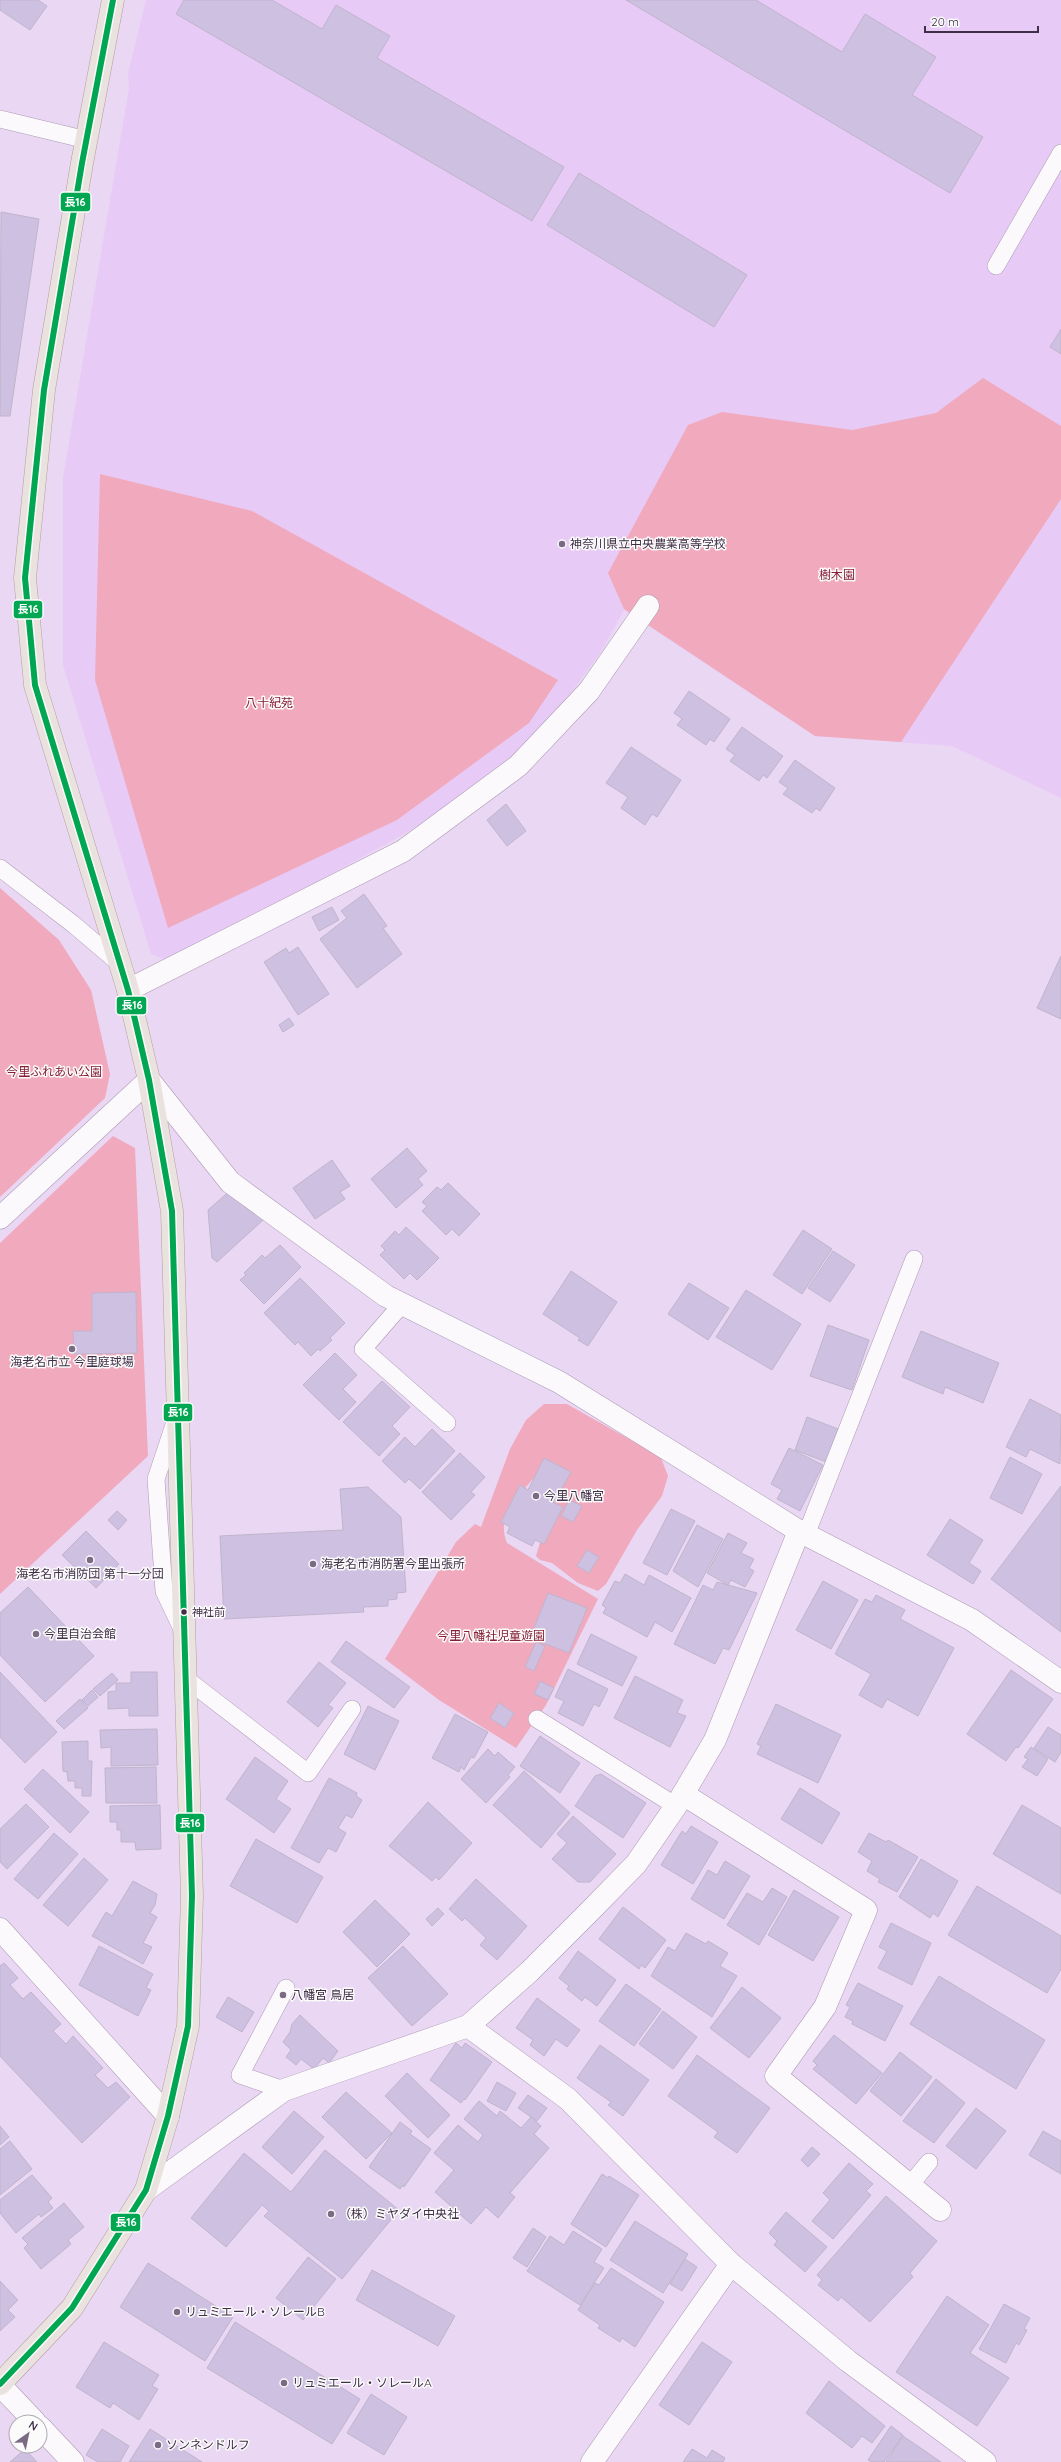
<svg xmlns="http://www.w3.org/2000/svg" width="1061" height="2462" font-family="Quicksand,'Noto Sans JP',sans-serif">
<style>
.built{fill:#e7cbf6}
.green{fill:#f1a9bd}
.building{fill:#cec0e0;stroke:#c0b4cd}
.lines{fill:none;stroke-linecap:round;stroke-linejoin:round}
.lane-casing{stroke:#aa9ab2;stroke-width:18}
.street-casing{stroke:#aa9ab2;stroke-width:23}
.primary-casing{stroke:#b2a09f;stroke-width:23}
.lane{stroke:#fcf9fd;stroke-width:17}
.street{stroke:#fcf9fd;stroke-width:22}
.primary{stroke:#eae2df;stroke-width:22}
.bus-1-casing{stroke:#fbfbfb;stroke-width:9}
.bus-1{stroke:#00a651;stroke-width:6}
.poi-dot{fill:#7b6a83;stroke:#fbfbfb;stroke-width:1.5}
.bus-dot{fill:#3f2f47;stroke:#fbfbfb;stroke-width:1.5}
.labels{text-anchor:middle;stroke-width:3;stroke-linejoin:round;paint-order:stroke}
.bus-label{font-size:11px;fill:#3f2f47;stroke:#fbfbfb;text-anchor:start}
.poi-label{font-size:12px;fill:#3f2f47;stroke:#fbfbfb;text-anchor:start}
.park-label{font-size:12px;fill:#861e34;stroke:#fbfbfb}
.line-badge{stroke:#fbfbfb;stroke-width:1.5}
.badge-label{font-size:11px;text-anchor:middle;font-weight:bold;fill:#fff}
</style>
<rect width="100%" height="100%" fill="#ead7f3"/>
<polygon class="built" points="146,0 1061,0 1061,798 952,746 815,736 624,610 601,652 539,736 484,785 406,833 171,962 151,954 63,665 63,478 129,88 128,73"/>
<g class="green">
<polygon points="983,378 1061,426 1061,499 901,742 815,736 624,609 608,573 688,425 722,412 852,430 936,413"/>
<polygon points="100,474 252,511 558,680 529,723 397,820 168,928 95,680"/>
<polygon points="0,888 59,940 91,990 110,1074 105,1098 0,1197"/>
<polygon points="113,1136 135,1148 148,1456 0,1594 0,1243"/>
<path d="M544,1404H567L643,1447L661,1458L668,1476L662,1496L637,1530L606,1584L598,1591L578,1583L552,1563L540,1560L536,1556L542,1536L540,1470C524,1493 494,1512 507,1543L598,1599L546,1705L516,1748L439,1700L385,1659L456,1542L475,1524L481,1527L510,1449L526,1420Z"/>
</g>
<g class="building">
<polygon points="0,0 38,0 47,6 30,30 0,10"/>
<polygon points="184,0 272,0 322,29 336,5 390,36 377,58 564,167 532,221 176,14"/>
<polygon points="626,0 756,0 842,52 865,14 936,57 912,95 983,137 950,193"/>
<polygon points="579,173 747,275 714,327 547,225"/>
<polygon points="1,212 39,219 10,416 0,416"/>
<polygon points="1061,329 1061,354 1050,347"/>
<polygon points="689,691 730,719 714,742 710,739 706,745 677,725 682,719 674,713"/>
<polygon points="742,727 783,756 767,778 763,775 759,781 730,761 735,755 726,749"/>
<polygon points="631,747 681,780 657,817 652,814 645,825 621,808 628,797 606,783"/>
<polygon points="795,760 835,788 820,811 816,808 812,813 783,794 788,788 779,782"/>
<polygon points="506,804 526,831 507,846 487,820"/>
<polygon points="364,894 387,926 383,928 402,954 357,988 320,939 347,918 341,911"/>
<polygon points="332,907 339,920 319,931 312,917"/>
<polygon points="298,947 329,994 298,1015 264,962 286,948 289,953"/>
<polygon points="1061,956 1061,1019 1037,1008"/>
<polygon points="289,1018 294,1025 283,1032 279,1025"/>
<polygon points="407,1148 427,1171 418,1179 423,1185 396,1208 371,1179"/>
<polygon points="332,1160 350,1186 340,1192 345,1199 315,1219 293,1188"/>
<polygon points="448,1183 480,1214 459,1236 452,1229 446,1235 422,1211 427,1206 422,1202 437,1187 441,1190"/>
<polygon points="233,1188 263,1220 217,1262 212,1258 208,1210"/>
<polygon points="406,1227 439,1258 417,1280 410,1273 404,1279 380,1255 385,1250 381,1246 395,1231 399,1235"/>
<polygon points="803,1230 832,1249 802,1294 773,1275"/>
<polygon points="280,1245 301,1267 264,1304 240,1280 246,1275 244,1273 262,1255 265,1258"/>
<polygon points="833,1251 855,1265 830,1302 808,1288"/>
<polygon points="571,1271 617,1302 588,1346 578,1340 580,1338 543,1314"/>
<polygon points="300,1278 345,1323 330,1338 332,1340 320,1351 318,1349 311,1356 298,1342 295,1345 264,1313"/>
<polygon points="689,1283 729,1308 708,1340 668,1314"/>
<polygon points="746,1290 801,1324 772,1370 716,1337"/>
<polygon points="136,1292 137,1353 74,1354 73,1331 92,1331 92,1293"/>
<polygon points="828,1325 869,1340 852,1390 810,1376"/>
<polygon points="921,1331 999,1363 983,1403 945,1387 943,1394 902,1377"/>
<polygon points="335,1353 357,1375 343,1389 356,1402 339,1420 303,1385"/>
<polygon points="382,1381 410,1407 392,1426 400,1434 379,1456 343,1422"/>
<polygon points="1030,1399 1061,1415 1060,1464 1030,1449 1026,1457 1006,1447"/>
<polygon points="807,1417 838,1429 826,1462 795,1450"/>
<polygon points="432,1429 455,1451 420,1489 409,1479 405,1483 382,1461 405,1437 415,1447"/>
<polygon points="789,1448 823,1465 800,1511 777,1499 782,1490 771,1484"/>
<polygon points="460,1453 485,1477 471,1492 475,1495 451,1520 422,1492"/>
<polygon points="1010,1457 1042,1474 1022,1514 990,1498"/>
<polygon points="544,1458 571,1472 554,1503 563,1507 544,1544 535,1540 532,1546 507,1533 510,1527 501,1522 520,1485 528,1490"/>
<polygon points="1061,1486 1061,1632 991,1579"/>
<polygon points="368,1487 401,1517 406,1592 397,1593 397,1599 388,1600 388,1606 363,1607 364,1612 224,1619 220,1536 343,1530 340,1489"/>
<polygon points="569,1500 582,1506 573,1522 561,1516"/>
<polygon points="671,1509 695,1521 667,1575 643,1563"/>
<polygon points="117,1511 127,1520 118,1530 108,1520"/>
<polygon points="950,1519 983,1540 969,1563 981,1571 973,1584 927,1555"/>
<polygon points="697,1525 723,1539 698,1587 673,1571"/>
<polygon points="86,1531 119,1564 96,1588 62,1555"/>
<polygon points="728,1533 747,1543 741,1553 754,1559 749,1568 754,1571 745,1587 731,1580 728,1585 707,1573"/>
<polygon points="587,1550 599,1557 589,1573 577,1566"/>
<polygon points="625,1574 644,1585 649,1575 691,1598 672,1632 655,1622 647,1637 603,1613 606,1608 602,1605 615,1581 620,1583"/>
<polygon points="823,1581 858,1600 831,1649 796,1630"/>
<polygon points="717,1582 757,1593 729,1650 723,1648 715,1664 674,1644 703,1585 713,1590"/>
<polygon points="28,1587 94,1656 45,1702 0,1655 0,1613"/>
<polygon points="548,1593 587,1608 569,1653 530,1638"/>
<polygon points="876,1595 905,1610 900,1619 954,1648 918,1716 887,1699 882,1708 859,1695 871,1674 835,1654 865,1599 872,1602"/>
<polygon points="591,1634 637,1657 622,1686 577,1664"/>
<polygon points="346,1641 410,1687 394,1708 331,1662"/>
<polygon points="536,1642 545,1646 534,1671 525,1667"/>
<polygon points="319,1662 346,1683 328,1705 333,1708 318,1727 287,1702"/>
<polygon points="568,1669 608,1689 599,1707 594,1704 583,1726 558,1713 564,1701 555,1697"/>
<polygon points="1011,1670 1053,1699 1018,1748 1016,1747 1006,1761 967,1734"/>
<polygon points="0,1672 57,1732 25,1763 0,1737"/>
<polygon points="131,1672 157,1672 158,1716 129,1716 129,1708 108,1709 108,1692 116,1691 116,1683 131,1683"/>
<polygon points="112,1673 118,1680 100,1696 93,1689"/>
<polygon points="635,1676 683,1700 677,1713 686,1716 670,1747 614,1718"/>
<polygon points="540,1681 554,1688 548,1700 534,1694"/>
<polygon points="92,1690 98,1697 88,1706 82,1700"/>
<polygon points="80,1699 88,1708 64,1729 56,1721"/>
<polygon points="499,1703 514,1713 505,1728 490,1718"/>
<polygon points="776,1704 841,1735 818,1783 757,1754 761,1746 757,1744"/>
<polygon points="368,1706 399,1721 375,1770 344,1754"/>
<polygon points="455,1714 488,1732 474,1758 471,1757 464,1770 461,1767 459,1772 432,1758"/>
<polygon points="1048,1727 1061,1735 1061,1752 1055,1762 1034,1748"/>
<polygon points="157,1729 158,1765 111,1766 111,1747 101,1748 100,1730"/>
<polygon points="540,1736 580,1763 560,1793 520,1766"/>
<polygon points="88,1741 88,1761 92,1761 91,1796 82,1796 82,1788 75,1788 75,1781 68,1781 67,1772 63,1771 62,1742"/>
<polygon points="1031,1747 1048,1759 1037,1776 1022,1767 1028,1759 1024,1757"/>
<polygon points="488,1749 495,1756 498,1752 515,1767 508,1775 510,1777 486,1803 461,1779"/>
<polygon points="255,1757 288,1781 276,1799 291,1809 274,1833 226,1799"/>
<polygon points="156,1767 157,1803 106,1803 105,1768"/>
<polygon points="43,1769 89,1812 70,1833 24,1789"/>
<polygon points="524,1771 570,1813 541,1848 493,1805"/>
<polygon points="601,1774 646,1803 623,1838 575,1806 595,1776"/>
<polygon points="329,1778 357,1793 356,1796 362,1800 352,1818 346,1815 338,1828 346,1833 336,1852 328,1848 319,1863 291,1848"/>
<polygon points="800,1788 840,1813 822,1844 781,1819"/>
<polygon points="428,1802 472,1843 439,1880 436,1877 432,1881 389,1846"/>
<polygon points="26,1804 49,1827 7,1869 0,1862 0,1829"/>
<polygon points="160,1805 161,1849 136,1850 135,1842 121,1842 121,1830 117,1830 117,1822 110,1822 110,1806"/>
<polygon points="1022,1805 1061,1828 1061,1894 993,1854"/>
<polygon points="573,1816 616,1854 590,1882 578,1882 552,1859 567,1843 557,1834"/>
<polygon points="691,1826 718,1842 693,1884 661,1865 682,1831 686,1834"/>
<polygon points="54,1833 78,1854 38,1899 14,1879"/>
<polygon points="869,1833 886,1842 888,1840 918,1857 897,1892 878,1882 880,1879 867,1871 872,1861 858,1852"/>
<polygon points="256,1839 323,1877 297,1923 230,1886"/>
<polygon points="84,1858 108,1880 68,1926 43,1905"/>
<polygon points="921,1859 958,1881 938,1917 933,1913 930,1918 899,1897"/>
<polygon points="725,1861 750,1876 724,1919 691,1899 708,1870 717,1875"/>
<polygon points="476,1879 527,1926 497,1960 480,1945 486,1938 465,1918 462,1921 449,1909"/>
<polygon points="133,1881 157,1894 155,1905 150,1913 157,1917 143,1943 152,1947 143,1964 92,1936 106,1912 112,1916"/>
<polygon points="977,1886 1061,1936 1061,1969 1047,1993 948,1935"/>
<polygon points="772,1888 787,1897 759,1945 727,1925 747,1893 763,1902"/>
<polygon points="794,1890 839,1917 813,1961 768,1935"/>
<polygon points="375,1900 410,1934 377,1967 343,1932"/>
<polygon points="623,1907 666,1940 645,1968 641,1965 639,1969 599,1939"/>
<polygon points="438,1908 444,1914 432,1926 426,1919"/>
<polygon points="891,1923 931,1943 912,1985 878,1968 887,1951 879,1947"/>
<polygon points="686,1933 706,1944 708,1941 728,1953 720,1966 737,1976 712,2017 651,1976 668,1947 675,1951"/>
<polygon points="99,1946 153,1974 146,1988 151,1990 138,2016 79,1985"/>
<polygon points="403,1946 448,1994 412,2026 368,1978"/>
<polygon points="578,1951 616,1980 597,2006 585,1997 582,2001 567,1989 569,1986 559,1978"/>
<polygon points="4,1963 18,1978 10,1985 23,1999 31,1992 61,2024 53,2031 66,2044 73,2036 103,2068 95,2075 108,2088 116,2082 130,2097 82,2143 0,2056 0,1966"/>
<polygon points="939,1976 1045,2040 1016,2089 910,2024"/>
<polygon points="858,1983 903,2006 885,2041 852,2024 853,2021 845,2017 850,2007 846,2005"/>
<polygon points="626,1984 661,2009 634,2046 599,2021"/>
<polygon points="742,1987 781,2018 749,2058 710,2028"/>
<polygon points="228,1997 254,2012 242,2032 216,2017"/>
<polygon points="537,1998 580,2030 567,2047 556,2039 544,2056 530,2045 533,2040 516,2028"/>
<polygon points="663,2011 697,2037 673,2069 639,2044"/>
<polygon points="300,2015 338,2051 329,2063 323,2058 314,2069 301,2059 296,2065 286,2057 291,2050 283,2042 290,2032 292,2024"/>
<polygon points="834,2035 882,2073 856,2104 813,2069 817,2065 813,2061"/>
<polygon points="456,2043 462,2048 465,2043 492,2062 465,2100 464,2099 461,2103 430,2080"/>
<polygon points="600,2045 649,2080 623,2116 608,2105 611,2102 577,2078"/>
<polygon points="900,2052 932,2077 901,2116 870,2091"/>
<polygon points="697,2055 770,2108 737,2153 714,2137 718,2132 668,2096"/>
<polygon points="407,2073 450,2115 428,2138 385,2096"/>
<polygon points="936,2079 965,2103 934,2143 903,2121"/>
<polygon points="497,2082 516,2093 506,2111 487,2101"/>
<polygon points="346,2092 392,2133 366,2159 322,2117"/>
<polygon points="528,2095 547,2108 537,2121 518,2108"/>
<polygon points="479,2101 497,2116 500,2111 521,2128 531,2117 541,2126 534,2134 549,2148 510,2193 515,2197 498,2218 486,2207 471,2224 435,2192 454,2170 434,2153 458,2125 478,2142 483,2135 464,2119"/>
<polygon points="976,2108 1006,2131 976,2169 946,2146"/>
<polygon points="294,2111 324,2137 292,2174 262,2147"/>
<polygon points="400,2122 412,2131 410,2134 431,2149 404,2187 403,2185 400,2189 369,2167"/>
<polygon points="0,2126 9,2137 0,2145"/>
<polygon points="1043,2131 1061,2141 1061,2174 1029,2155"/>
<polygon points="10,2141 32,2169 0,2195 0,2149"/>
<polygon points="812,2147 820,2154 808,2167 801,2160"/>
<polygon points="325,2150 399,2210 342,2279 264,2216 269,2211 262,2205 226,2247 191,2218 244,2153 291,2192"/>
<polygon points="849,2163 873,2184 866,2191 871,2195 833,2239 812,2221 830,2200 823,2193"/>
<polygon points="602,2174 608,2178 609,2176 639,2195 606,2247 571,2224"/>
<polygon points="32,2175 52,2198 48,2202 53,2208 41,2217 39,2214 16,2233 0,2213 0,2200"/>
<polygon points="886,2196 937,2241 910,2273 913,2277 870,2322 841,2297 838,2301 818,2285 822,2280 817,2275"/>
<polygon points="64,2203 84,2227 68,2240 71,2244 41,2269 24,2248 28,2244 22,2238"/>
<polygon points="786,2212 827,2247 805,2272 774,2245 777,2241 769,2233"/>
<polygon points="635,2221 688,2254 663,2293 610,2260"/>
<polygon points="533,2228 546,2237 527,2267 513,2258"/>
<polygon points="573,2231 602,2249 594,2262 604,2268 580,2305 527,2271 550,2236 564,2245"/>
<polygon points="308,2257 336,2279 303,2320 276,2298"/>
<polygon points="685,2259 697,2267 682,2291 670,2284"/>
<polygon points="148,2263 233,2317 205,2361 120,2307"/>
<polygon points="611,2268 664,2302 635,2347 622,2338 620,2342 598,2328 600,2325 578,2310 595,2283 599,2285"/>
<polygon points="372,2270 455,2316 438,2346 356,2300"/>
<polygon points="0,2281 18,2300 8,2310 15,2317 0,2331"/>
<polygon points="947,2296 989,2325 970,2353 1009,2378 977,2426 896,2372"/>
<polygon points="1004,2304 1030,2318 1024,2329 1027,2330 1019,2345 1016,2343 1006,2363 979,2349"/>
<polygon points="235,2322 360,2399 332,2444 207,2368"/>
<polygon points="104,2342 159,2375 152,2386 158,2389 139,2420 113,2403 110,2408 76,2387"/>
<polygon points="702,2342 732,2362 689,2425 659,2405"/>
<polygon points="829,2381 885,2426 872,2443 862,2436 852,2448 806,2413"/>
<polygon points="371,2394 407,2417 384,2455 347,2433"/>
<polygon points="891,2426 903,2435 884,2462 872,2462 868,2460"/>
<polygon points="102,2429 129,2446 120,2462 98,2462 86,2455"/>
<polygon points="150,2429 202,2462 129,2462"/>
<polygon points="903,2436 941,2462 886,2462"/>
<polygon points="25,2449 37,2462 10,2462"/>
<polygon points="692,2449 707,2458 712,2450 725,2458 723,2462 683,2462"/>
</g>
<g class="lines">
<defs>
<g id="lane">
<polyline points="0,119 87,140"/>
<polyline points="996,266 1061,153"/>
<polyline points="0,868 73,924 120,964"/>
<polyline points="402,1304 363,1349 447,1423"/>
<polyline points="175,1422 156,1479 164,1591 182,1629"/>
<polyline points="806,1535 914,1259"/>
<polyline points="185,1678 308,1773 352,1709"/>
<polyline points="537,1719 676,1806"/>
<polyline points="284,2090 240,2075 286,1988"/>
<polyline points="910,2185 929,2162"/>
</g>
<g id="street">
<polyline points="128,990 403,851 518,766 589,691 648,606"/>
<polyline points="0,1218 149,1080 230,1182 386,1296 559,1382 799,1531 972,1620 1061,1682"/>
<polyline points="683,1794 866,1910 825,2007 776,2076 940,2210"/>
<polyline points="0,1929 168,2116"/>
<polyline points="468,2026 568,2099 731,2264 848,2361 985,2462"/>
<polyline points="146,2190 284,2090 468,2026 529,1972 590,1911 636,1864 676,1806 715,1740 799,1531"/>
<polyline points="0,2385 35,2422"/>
<polyline points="40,2427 73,2462"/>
<polyline points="592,2462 731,2264"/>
</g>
<polyline id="primary" points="0,2384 72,2308 146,2190 168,2116 188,2026 192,1896 172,1211 149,1080 128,990 35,685 25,578 44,390 82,163 113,0"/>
</defs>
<use href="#lane" class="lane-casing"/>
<use href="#street" class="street-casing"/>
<use href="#primary" class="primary-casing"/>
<use href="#lane" class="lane"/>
<use href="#street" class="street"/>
<use href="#primary" class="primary"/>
<defs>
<polyline id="bus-1" points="0,2384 72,2308 146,2190 168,2116 188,2026 192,1896 172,1211 149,1080 128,990 35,685 25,578 44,390 82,163 113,0"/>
</defs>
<use href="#bus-1" class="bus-1-casing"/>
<use href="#bus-1" class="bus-1"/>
</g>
<g class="poi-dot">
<circle cx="562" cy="544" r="4"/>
<circle cx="72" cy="1349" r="4"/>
<circle cx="536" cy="1496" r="4"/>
<circle cx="90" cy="1560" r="4"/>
<circle cx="313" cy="1564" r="4"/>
<circle cx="36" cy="1634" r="4"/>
<circle cx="283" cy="1995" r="4"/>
<circle cx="331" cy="2214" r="4"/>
<circle cx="177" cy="2312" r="4"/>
<circle cx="284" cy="2383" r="4"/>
<circle cx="158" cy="2445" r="4"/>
</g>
<circle class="bus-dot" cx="184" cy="1612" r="3.5"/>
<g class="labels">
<g class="bus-label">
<text x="192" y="1616">神社前</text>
</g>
<g class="poi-label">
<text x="570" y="548">神奈川県立中央農業高等学校</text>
<text x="72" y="1366" text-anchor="middle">海老名市立 今里庭球場</text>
<text x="544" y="1500">今里八幡宮</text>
<text x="321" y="1568">海老名市消防署今里出張所</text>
<text x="90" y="1578" text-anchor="middle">海老名市消防団 第十一分団</text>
<text x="44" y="1638">今里自治会館</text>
<text x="291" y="1999">八幡宮 鳥居</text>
<text x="339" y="2218">（株）ミヤダイ中央社</text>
<text x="185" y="2316">リュミエール・ソレールB</text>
<text x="292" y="2387">リュミエール・ソレールA</text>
<text x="166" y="2449">ソンネンドルフ</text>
</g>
<g class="park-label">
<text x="837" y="579">樹木園</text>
<text x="269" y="707">八十紀苑</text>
<text x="54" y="1076">今里ふれあい公園</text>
<text x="491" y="1640">今里八幡社児童遊園</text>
</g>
</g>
<g class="line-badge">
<rect x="60" y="192" width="31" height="20" rx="4" fill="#00a651"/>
<rect x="13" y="600" width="30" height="19" rx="4" fill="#00a651"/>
<rect x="116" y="996" width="31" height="19" rx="4" fill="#00a651"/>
<rect x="163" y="1403" width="30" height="19" rx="4" fill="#00a651"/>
<rect x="175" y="1813" width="30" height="20" rx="4" fill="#00a651"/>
<rect x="110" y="2213" width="31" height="19" rx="4" fill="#00a651"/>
</g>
<g class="badge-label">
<text x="75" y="206">長16</text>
<text x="28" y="613">長16</text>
<text x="132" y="1009">長16</text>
<text x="178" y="1416">長16</text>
<text x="190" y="1827">長16</text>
<text x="126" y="2226">長16</text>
</g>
<g transform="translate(28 2434) rotate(33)"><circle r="19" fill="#fbfbfb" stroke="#b0a9b3"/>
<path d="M0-3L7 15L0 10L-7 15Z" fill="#7b6a83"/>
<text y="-6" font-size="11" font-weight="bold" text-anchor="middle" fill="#3f2f47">N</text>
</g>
<path d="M925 26v6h113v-6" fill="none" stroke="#3f2f47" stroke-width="2"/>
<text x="931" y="26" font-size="12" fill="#3f2f47" stroke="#fbfbfb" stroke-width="3" paint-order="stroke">20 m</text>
</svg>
